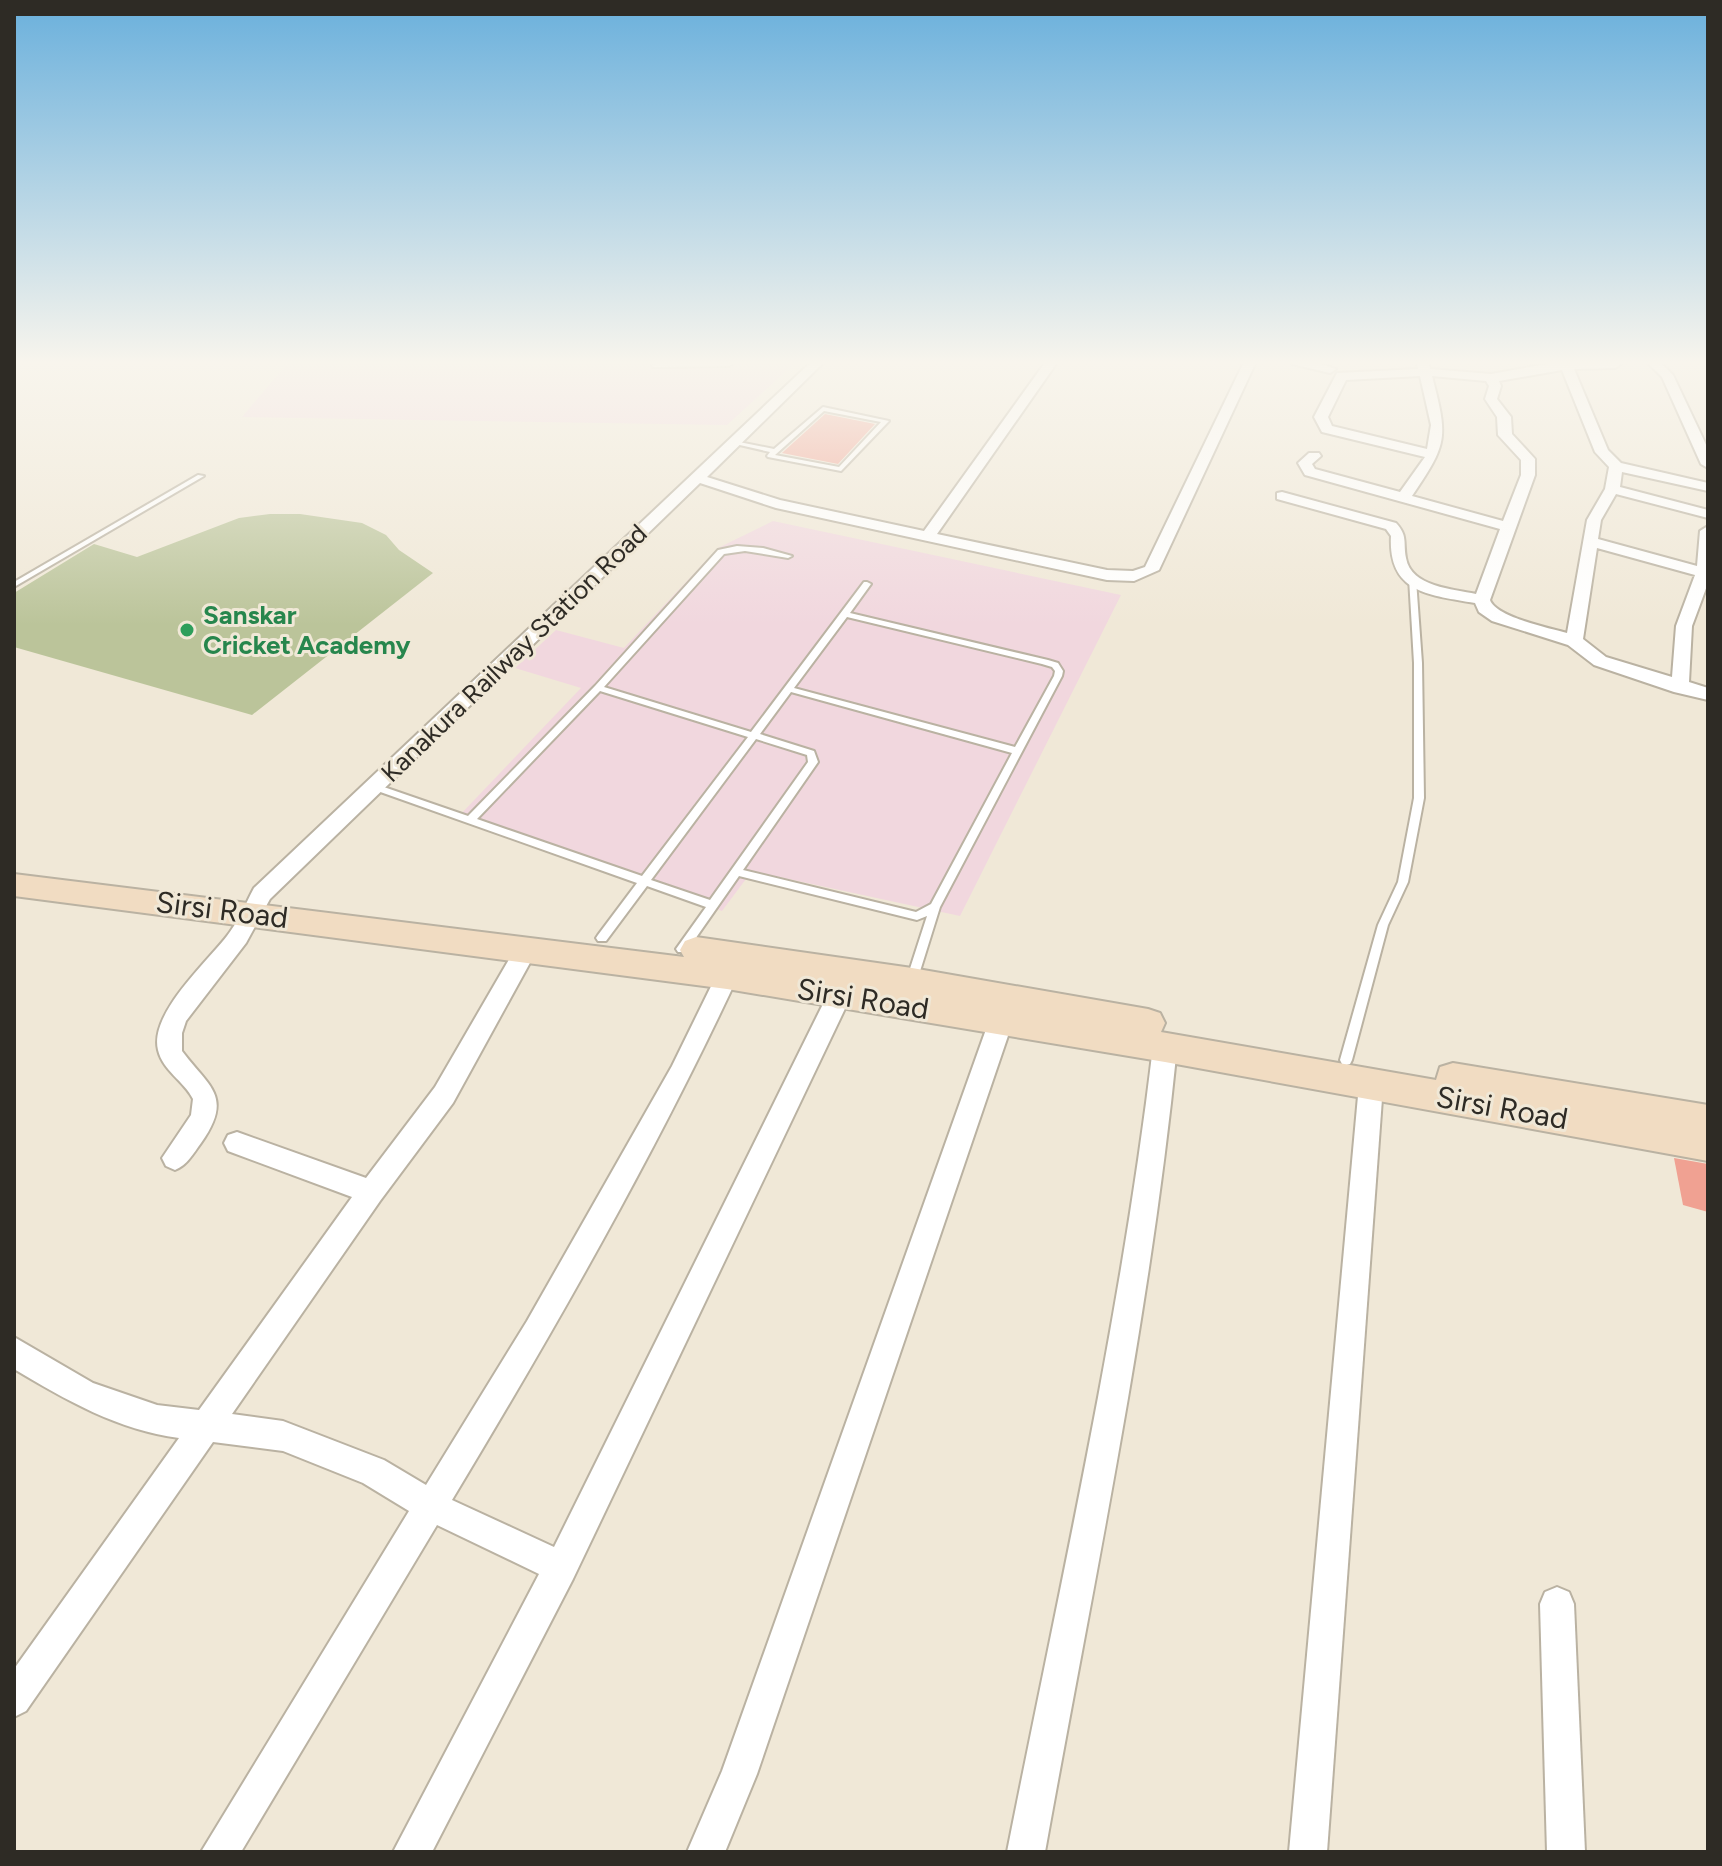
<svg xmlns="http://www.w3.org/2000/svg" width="1722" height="1866" font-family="Figtree,sans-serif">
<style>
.industrial{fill:#f1d7de}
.green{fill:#bbc49a}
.building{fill:#f0a192}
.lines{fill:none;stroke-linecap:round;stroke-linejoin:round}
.service-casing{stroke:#bab2a2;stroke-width:4}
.minor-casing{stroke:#bab2a2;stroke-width:4}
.secondary-casing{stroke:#bab2a2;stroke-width:4}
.service{fill:#fff;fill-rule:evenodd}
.minor{fill:#fff;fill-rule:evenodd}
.secondary{fill:#f1dcc2;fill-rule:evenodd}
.leisure-dot{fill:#2e9e5b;stroke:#f0e8d7;stroke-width:3}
.labels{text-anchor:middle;stroke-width:6;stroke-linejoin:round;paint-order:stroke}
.far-leisure-label{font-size:26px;font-weight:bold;fill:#27864d;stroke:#f0e8d7;text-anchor:start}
.far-street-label{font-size:26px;fill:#2e2b25;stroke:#f0e8d7}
.street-label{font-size:30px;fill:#2e2b25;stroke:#f0e8d7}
</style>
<rect width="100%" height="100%" fill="#f0e8d7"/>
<g class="industrial">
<polygon points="287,364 794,364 727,425 242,417"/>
<polygon points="773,521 1121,595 960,916 752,871 722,911 458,817 581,688 515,668 556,630 624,648 718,548"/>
</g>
<polygon class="green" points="270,514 300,514 362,523 386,535 399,550 433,573 252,715 14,647 14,593 94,544 137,557 239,518"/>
<g class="building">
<polygon points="825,414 875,424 838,464 782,453"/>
<polygon points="1674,1158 1708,1164 1708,1212 1683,1205"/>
</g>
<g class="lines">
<defs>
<g id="service">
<polygon points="655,364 732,364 729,366 653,367 652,366"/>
<path d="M823,407L889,421L841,471L768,457L767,456L770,452L731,443L734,441L774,449ZM824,411L881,422L839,467L775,455Z"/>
<polygon points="198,475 204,476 14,587 14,582"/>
<path d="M737,546L763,548L792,556L788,558L745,551L724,554L604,687L751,732L864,582H867L871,584L850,613L1048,660L1058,663L1063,671L1062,676L940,907L916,984H908L906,981L927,916L917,920L739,876L686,952H678L676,949L706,907L647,886L606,941H598L596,938L598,935L637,883L372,789L370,787L375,784L378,785L468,816L595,686L718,550ZM847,617L1042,664L1052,667L1055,671L1054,676L1015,747L794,688ZM600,691L748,737L642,876L477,819ZM791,692L1012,753L931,904L916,912L743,870L818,762L814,751L760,734ZM756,739L807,755L808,762L710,900L651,880Z"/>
<polygon points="1409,578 1416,580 1422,663 1424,798 1408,882 1388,925 1352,1060 1350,1064 1346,1065 1342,1064 1340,1060 1378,925 1398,882 1414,798 1414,663"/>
</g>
<g id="minor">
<path d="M809,364H822L707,477L780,500L924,531L1044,364H1056L937,534L1107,570L1133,571L1145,567L1243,364H1255L1159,570L1134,581L1107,580L776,508L700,483L270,899L246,943L186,1021L182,1033V1051C209,1087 234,1096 201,1143C193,1154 187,1165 175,1170L166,1166L162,1158L191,1115L193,1099C184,1081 163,1071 158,1050C149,1014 207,962 227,936C238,922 245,905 254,888Z"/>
<polygon points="1292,364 1321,364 1336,369 1330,373"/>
<path d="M1417,364H1429L1430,369L1491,374L1547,364H1621L1615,368L1574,369L1608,450L1621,463L1708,483V491L1622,472L1620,487L1708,510V518L1616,494L1601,520L1598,539L1697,566L1700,531L1708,526V583L1692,626L1689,682L1708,688V700L1674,692L1594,665L1568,645L1492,621L1479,612L1475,603C1429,595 1388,593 1391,536L1386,529L1277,499V493L1282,492L1396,523C1408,536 1403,542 1406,558C1411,587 1453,589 1476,594L1500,529L1305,475L1298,463L1309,453H1319L1321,456L1312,464L1315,469L1400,492L1425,457L1322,432L1314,417L1337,373L1418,369ZM1562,370L1595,452L1609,467L1605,489L1587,520L1567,633C1549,628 1496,617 1490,600L1535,475V459L1512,434L1511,417L1497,399L1501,386L1499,381ZM1420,376L1431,425L1427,449L1332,426L1328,417L1346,380ZM1432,376L1486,381L1489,386L1485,399L1497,417L1498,435L1521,460V475L1503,521L1412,496C1448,443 1448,438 1432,376ZM1597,548L1695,575L1676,626L1672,677L1606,657L1583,639Z"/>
<polygon points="1649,364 1662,364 1673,375 1708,449 1708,468 1701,464 1662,377"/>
<path d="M526,941L534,944L537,950L453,1103L380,1201L232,1414L283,1421L384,1460L426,1485L527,1321L672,1066L719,970L727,967L735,970L738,976C654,1156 555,1329 452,1500L554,1547L827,996L836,973L844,970L852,973L855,979L851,996L573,1579L432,1852H393L539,1574L437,1525L241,1852H201L409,1511L363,1483L283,1451L213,1442L26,1711L14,1717V1669L179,1438C118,1430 66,1400 14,1369V1337L93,1383L157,1405L199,1410L352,1197L228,1151L224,1143L228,1135L237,1132L366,1178L435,1087L518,944Z"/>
<polygon points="1001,1011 1009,1014 1013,1021 757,1774 725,1852 687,1852 722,1771 989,1021 993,1014"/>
<path d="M1165,1037L1173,1040L1177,1047C1150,1318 1093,1584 1045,1852H1007C1060,1584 1121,1318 1153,1047L1157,1040Z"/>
<polygon points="1371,1074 1380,1078 1383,1085 1327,1852 1289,1852 1359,1085 1362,1078"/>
<polygon points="1557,1587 1569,1592 1574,1604 1585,1852 1547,1852 1540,1604 1545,1592"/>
</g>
<polygon id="secondary" points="14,874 684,957 680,950 685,941 696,937 912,968 1148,1009 1160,1013 1165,1023 1161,1032 1436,1080 1440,1067 1453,1063 1708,1105 1708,1161 1165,1062 727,989 14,896"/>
</defs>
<use href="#service" class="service-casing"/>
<use href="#minor" class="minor-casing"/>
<use href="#secondary" class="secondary-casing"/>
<use href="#service" class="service"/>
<use href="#minor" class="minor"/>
<use href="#secondary" class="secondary"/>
</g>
<linearGradient id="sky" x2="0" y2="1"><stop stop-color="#6ab0dc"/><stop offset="0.58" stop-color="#f8f5ed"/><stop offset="1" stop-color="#f8f5ed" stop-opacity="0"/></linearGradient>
<rect width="1722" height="625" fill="url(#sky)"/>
<circle class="leisure-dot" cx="187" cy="630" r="8"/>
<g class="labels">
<g class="far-leisure-label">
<text x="203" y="624">Sanskar<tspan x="203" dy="30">Cricket Academy</tspan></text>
</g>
<g class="far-street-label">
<text transform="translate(514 653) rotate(-44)" y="9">Kanakura Railway Station Road</text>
</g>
<g class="street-label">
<text transform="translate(222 910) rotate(7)" y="10">Sirsi Road</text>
<text transform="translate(863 999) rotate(9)" y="10">Sirsi Road</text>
<text transform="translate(1502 1108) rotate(10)" y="10">Sirsi Road</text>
</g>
</g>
<rect width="1722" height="1866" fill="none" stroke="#2e2b25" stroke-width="32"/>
</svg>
